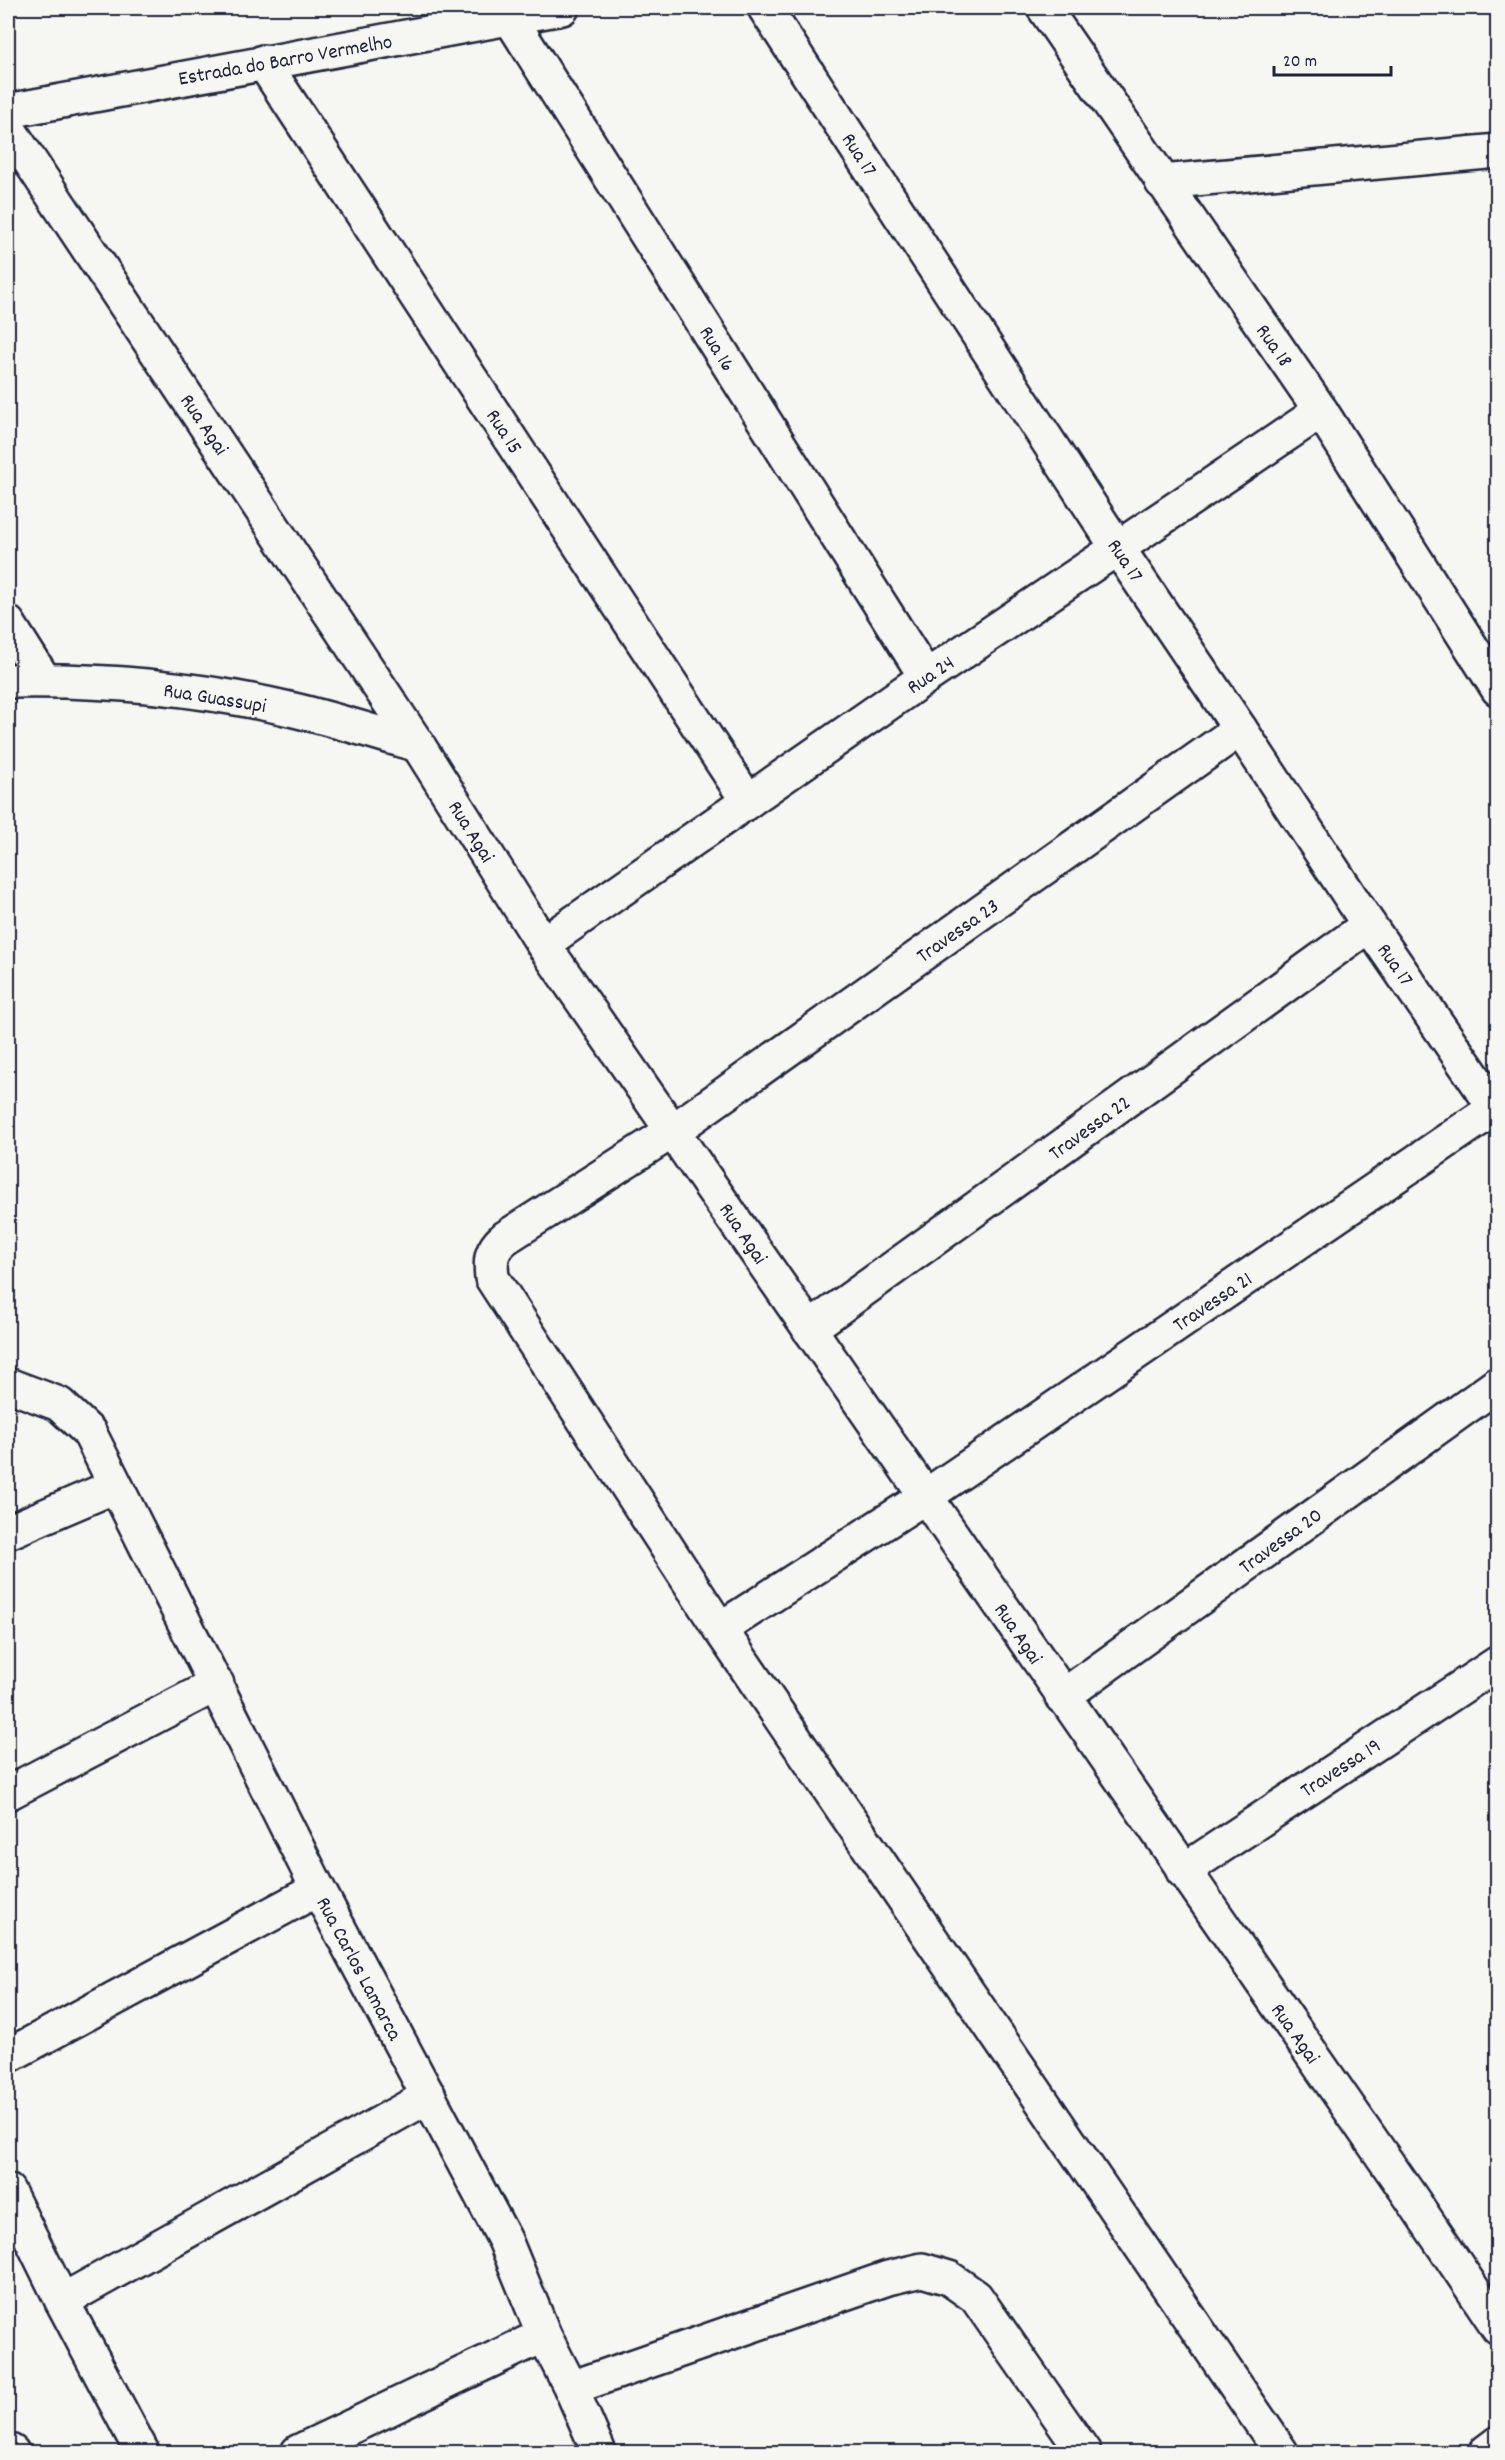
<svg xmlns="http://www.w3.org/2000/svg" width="1505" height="2460" font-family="Dekko,sans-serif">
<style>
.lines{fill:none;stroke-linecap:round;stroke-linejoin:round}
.street-casing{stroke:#22223b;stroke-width:38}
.secondary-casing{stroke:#22223b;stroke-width:38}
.street{stroke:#f6f6f2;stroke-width:33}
.secondary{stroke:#f6f6f2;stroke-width:33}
.labels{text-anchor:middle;stroke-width:4.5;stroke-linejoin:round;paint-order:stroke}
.street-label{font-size:21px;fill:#22223b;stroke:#f6f6f2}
</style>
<rect width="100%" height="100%" fill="#f6f6f2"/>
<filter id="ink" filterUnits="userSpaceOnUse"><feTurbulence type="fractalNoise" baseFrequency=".0167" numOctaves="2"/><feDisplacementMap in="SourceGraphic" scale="12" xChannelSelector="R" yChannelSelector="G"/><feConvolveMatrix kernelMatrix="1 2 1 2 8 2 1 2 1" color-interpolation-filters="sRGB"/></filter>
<g filter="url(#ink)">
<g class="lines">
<defs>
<g id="street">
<polyline points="765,8 1117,547 1240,729 1369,925 1495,1108"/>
<polyline points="1044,8 1321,411 1498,689"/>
<polyline points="510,18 926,677"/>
<polyline points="263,62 747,800"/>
<polyline points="1162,182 1498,151"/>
<polyline points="8,623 44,680"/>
<path d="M8,681C103,679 201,688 294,710C336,720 377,733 418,745"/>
<path d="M1240,729L674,1130L505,1238C491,1250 490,1259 492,1278L720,1629L1281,2452"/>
<polyline points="543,944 926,677 1321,411"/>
<polyline points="809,1329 1369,925"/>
<polyline points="8,1385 59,1404 89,1432 318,1889 505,2240 544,2335 571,2388 599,2452"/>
<polyline points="8,1532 115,1486"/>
<polyline points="720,1629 926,1496 1498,1106"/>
<polyline points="1062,1697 1498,1384"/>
<polyline points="8,1793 217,1684"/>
<polyline points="1183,1871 1498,1663"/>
<polyline points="8,2056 318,1889"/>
<polyline points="8,2191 62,2301 142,2452"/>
<polyline points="62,2301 429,2096"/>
<polyline points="571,2388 888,2278 922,2270 949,2278 976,2297 1084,2452"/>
<polyline points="8,2450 12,2452"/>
<polyline points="298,2452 544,2335"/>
<polyline points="1486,2452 1498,2443"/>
</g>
<g id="secondary">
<polyline points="8,111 562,8"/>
<polyline points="8,128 418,745 543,944 1410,2196 1498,2327"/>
</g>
</defs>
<use href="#street" class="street-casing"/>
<use href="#secondary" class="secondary-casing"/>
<use href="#street" class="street"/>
<use href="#secondary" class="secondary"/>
</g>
</g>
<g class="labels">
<g class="street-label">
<text transform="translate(285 59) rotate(-10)" y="7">Estrada do Barro Vermelho</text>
<text transform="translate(860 154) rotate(57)" y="7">Rua 17</text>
<text transform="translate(1275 345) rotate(55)" y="7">Rua 18</text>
<text transform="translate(718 348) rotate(58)" y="7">Rua 16</text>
<text transform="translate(205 424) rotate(56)" y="7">Rua Agai</text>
<text transform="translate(505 431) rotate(57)" y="7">Rua 15</text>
<text transform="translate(1126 560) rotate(56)" y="7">Rua 17</text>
<text transform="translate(930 674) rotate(-34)" y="7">Rua 24</text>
<text transform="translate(215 697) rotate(9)" y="7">Rua Guassupi</text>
<text transform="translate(472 831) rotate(58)" y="7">Rua Agai</text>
<text transform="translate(957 930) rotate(-35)" y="7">Travessa 23</text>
<text transform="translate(1396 964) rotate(55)" y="7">Rua 17</text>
<text transform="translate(1089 1127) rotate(-36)" y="7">Travessa 22</text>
<text transform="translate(744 1233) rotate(56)" y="7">Rua Agai</text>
<text transform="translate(1212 1301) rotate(-34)" y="7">Travessa 21</text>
<text transform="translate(1280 1540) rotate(-36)" y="7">Travessa 20</text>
<text transform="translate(1019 1633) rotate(56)" y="7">Rua Agai</text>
<text transform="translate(1340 1767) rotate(-33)" y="7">Travessa 19</text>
<text transform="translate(360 1968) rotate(62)" y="7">Rua Carlos Lamarca</text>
<text transform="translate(1296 2033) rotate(55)" y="7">Rua Agai</text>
</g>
</g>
<rect width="1505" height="2460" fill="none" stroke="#f6f6f2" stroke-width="30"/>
<rect x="15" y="15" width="1475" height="2430" fill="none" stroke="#22223b" stroke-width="2" filter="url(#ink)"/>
<path d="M1274 66v9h117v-9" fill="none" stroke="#22223b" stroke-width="3"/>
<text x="1283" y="66" font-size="18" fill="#22223b" stroke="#f6f6f2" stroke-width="4.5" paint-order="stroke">20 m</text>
</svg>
